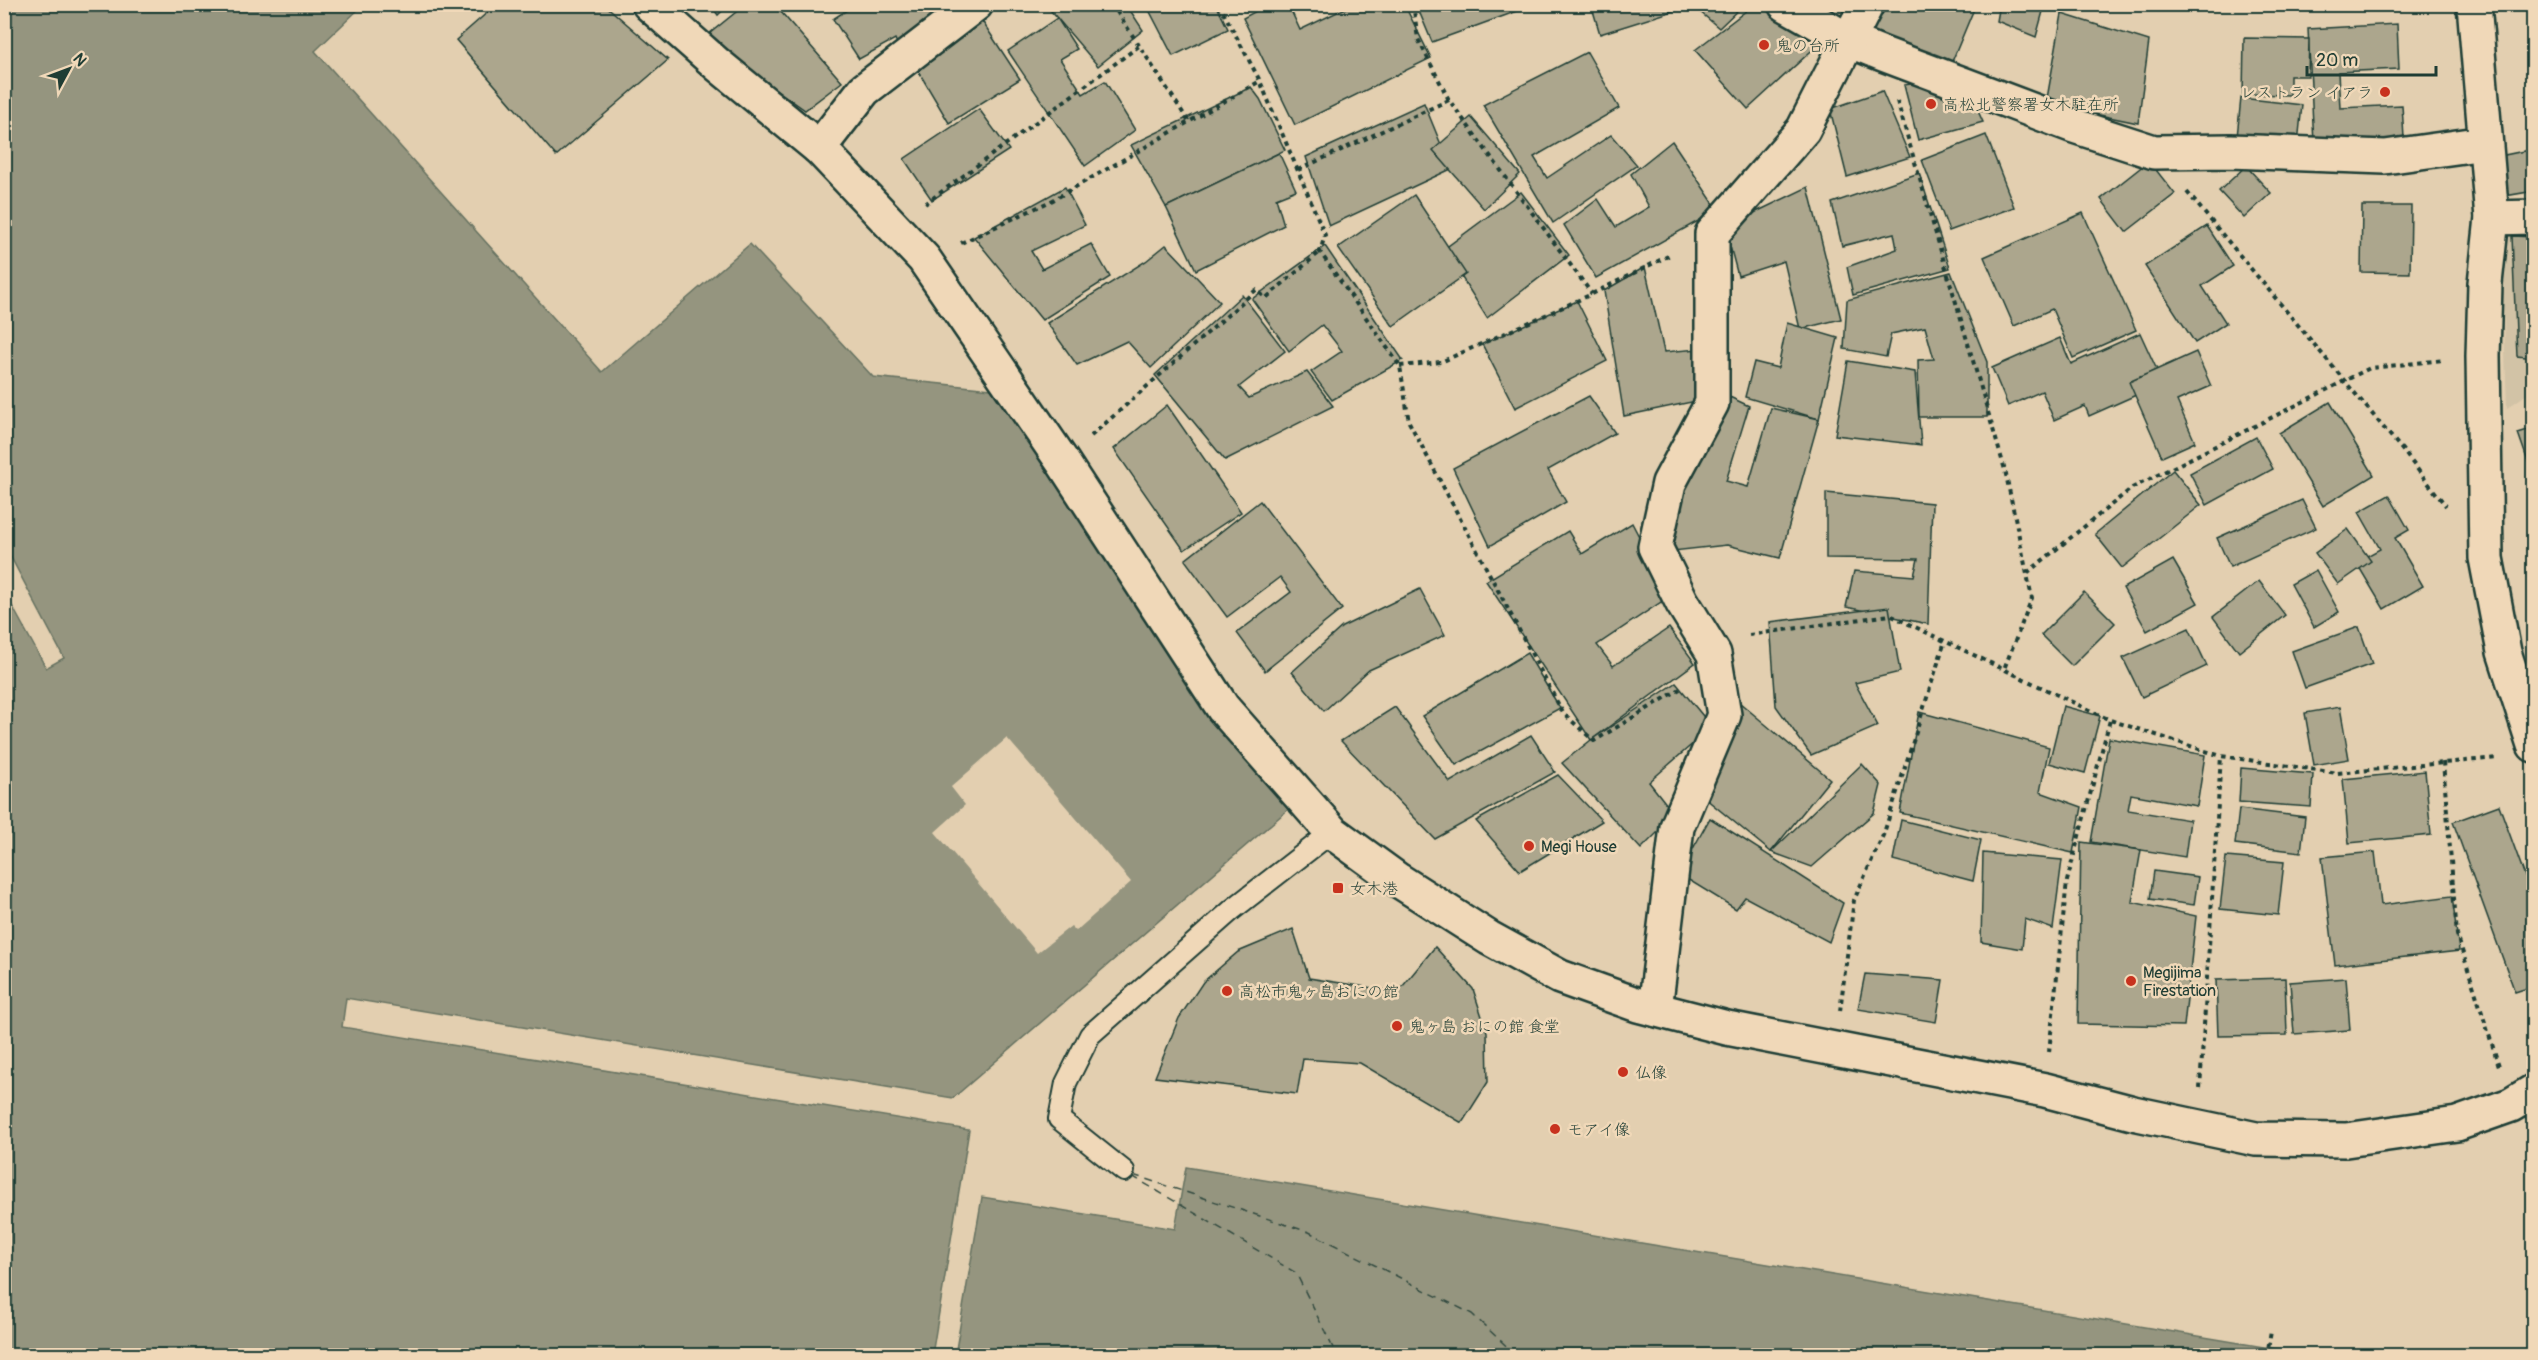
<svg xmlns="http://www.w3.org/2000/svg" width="2538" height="1360" font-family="Pangolin,'Klee One',sans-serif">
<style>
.built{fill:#d2c3a6}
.water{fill:#95957f;stroke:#667261;stroke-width:1.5}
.pier{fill:#e3cfb0}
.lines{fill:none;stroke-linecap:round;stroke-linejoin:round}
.ferry{stroke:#314a3f;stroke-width:1.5;stroke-dasharray:8 6;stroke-linecap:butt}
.building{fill:#aca68d;stroke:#1f3d34;stroke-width:1.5}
.service-casing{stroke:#1f3d34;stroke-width:24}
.minor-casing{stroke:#1f3d34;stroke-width:38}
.path{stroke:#1f3d34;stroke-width:4;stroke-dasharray:4.5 4.5;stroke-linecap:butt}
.service{stroke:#f0d8b8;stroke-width:20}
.minor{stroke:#f0d8b8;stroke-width:33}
.poi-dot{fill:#c8321e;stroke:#f0d8b8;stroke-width:2}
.labels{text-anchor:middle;stroke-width:5;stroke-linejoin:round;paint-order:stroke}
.poi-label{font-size:16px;fill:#1f3d34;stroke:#f0d8b8;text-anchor:start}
</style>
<rect width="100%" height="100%" fill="#e3cfb0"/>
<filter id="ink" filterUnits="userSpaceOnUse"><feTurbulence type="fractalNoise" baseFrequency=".0167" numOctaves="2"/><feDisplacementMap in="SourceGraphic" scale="12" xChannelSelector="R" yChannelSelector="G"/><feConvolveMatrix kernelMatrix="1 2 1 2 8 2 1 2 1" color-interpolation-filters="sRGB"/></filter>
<g filter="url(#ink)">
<polygon class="built" points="2533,235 2533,390 2507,408 2501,237"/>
<g class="water">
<polygon points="5,5 363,5 315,51 602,372 750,244 873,377 1011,391 1298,801 953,1098 346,998 342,1027 969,1130 932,1355 5,1355 4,591 46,668 64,658 5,546"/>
<polygon points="1186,1167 2312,1355 955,1355 982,1197 1175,1229"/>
</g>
<polygon class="pier" points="1007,738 1131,882 1076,931 1071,926 1037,953 935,832 965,805 951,787"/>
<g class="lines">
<g class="ferry">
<polyline points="1133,1175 1309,1232 1472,1314 1517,1356"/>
<polyline points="1132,1176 1296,1273 1337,1356"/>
</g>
</g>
<g class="building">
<polygon points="497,4 604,4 668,60 556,156 456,40"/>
<polygon points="710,4 729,4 718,15"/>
<polygon points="746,4 774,4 842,82 805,110 704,38"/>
<polygon points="856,4 966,4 900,50 895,39 859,59 833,19"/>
<polygon points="1045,4 1126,4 1143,30 1098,66"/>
<polygon points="1146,4 1216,4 1228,29 1173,56"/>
<polygon points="1269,4 1288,4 1300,30 1354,4 1404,4 1431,58 1295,125 1243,18"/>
<polygon points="1416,4 1521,4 1523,9 1432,42"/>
<polygon points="1591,4 1744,4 1719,28 1692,5 1600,34"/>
<polygon points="1755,4 1821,42 1748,109 1695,50"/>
<polygon points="1881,4 1976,4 1951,64 1863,30"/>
<polygon points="2000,4 2045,4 2036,37 1997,21"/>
<polygon points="2062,14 2149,41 2138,123 2046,104"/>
<polygon points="1057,18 1077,49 1060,59 1083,94 1105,81 1135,130 1085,166 1008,51"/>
<polygon points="982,21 1020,79 949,123 914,64"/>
<polygon points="2397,24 2399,69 2338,72 2340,108 2402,105 2404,138 2314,143 2308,29"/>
<polygon points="2244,38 2309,39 2308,76 2290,76 2290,95 2243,94"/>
<polygon points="1587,52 1619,108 1534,157 1547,178 1611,135 1637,165 1553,223 1483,105"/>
<polygon points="1937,80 1947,102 1972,98 1983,122 1918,140 1904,85"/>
<polygon points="1251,87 1260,99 1285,150 1166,207 1131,145"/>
<polygon points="1882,91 1910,157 1847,177 1830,109"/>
<polygon points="2241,98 2302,105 2298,143 2237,137"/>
<polygon points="1424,103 1451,169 1329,226 1306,157"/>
<polygon points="979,109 1009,150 932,200 904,159"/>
<polygon points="1471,117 1520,174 1484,209 1433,150"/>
<polygon points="1986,135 2014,207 1949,231 1922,160"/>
<polygon points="1672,141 1718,210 1596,278 1564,225 1598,199 1616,227 1649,207 1631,174"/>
<polygon points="2534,149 2534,191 2493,198 2500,156"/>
<polygon points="1279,153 1296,190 1276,198 1284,225 1196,270 1166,207"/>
<polygon points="2149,161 2175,194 2126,232 2101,199"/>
<polygon points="2246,166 2271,193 2244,218 2219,191"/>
<polygon points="1919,173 1950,268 1853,295 1847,267 1897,249 1894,233 1842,246 1832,203"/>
<polygon points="1065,187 1085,225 1031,251 1042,269 1091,244 1110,277 1042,320 974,237"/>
<polygon points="1808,187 1841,319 1800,329 1784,261 1738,276 1725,227"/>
<polygon points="1521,192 1569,255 1487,318 1444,249"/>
<polygon points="1414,195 1466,274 1393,326 1338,248"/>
<polygon points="2362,206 2411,206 2410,273 2361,272"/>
<polygon points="2083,213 2136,330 2073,358 2052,309 2014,326 1984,257"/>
<polygon points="2207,226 2233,266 2202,286 2226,323 2195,343 2145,266"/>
<polygon points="2512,236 2534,237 2534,358 2517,356"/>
<polygon points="1166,245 1220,302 1151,368 1127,341 1077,365 1047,323 1146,261"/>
<polygon points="1325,246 1403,360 1332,400 1311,372 1342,351 1322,325 1289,351 1252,299"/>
<polygon points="1645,267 1664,352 1699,349 1706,399 1624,416 1604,291"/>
<polygon points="1951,272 1987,362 1987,417 1919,417 1918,360 1934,359 1925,327 1891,334 1886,357 1844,349 1847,300"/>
<polygon points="1242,295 1285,351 1239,387 1249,398 1307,372 1333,406 1225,460 1155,375"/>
<polygon points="1577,301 1607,361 1515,408 1482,344"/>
<polygon points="1787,323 1838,338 1819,419 1745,397 1754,362 1778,368"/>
<polygon points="2140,333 2163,383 2089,416 2085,406 2054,420 2042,391 2008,406 1992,368 2060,338 2071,364"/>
<polygon points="2196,352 2211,386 2177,401 2195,442 2162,457 2129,382"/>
<polygon points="1848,361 1915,372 1921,445 1835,435"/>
<polygon points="1721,393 1749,406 1726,481 1748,487 1771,408 1819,419 1780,558 1727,545 1673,551 1679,485"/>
<polygon points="1589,396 1615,433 1548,470 1566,502 1490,546 1453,468"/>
<polygon points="2330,402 2374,475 2323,506 2279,433"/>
<polygon points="1167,405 1241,512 1184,550 1114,449"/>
<polygon points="2534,428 2534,479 2518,433"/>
<polygon points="2256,437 2273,469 2207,505 2190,473"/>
<polygon points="2173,470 2201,505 2122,568 2095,534"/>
<polygon points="1826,493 1932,503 1928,624 1846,607 1854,571 1914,576 1918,559 1826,558"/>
<polygon points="2389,495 2409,530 2395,538 2423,586 2384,609 2356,562 2380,549 2359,512"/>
<polygon points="2302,500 2316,528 2230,567 2217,538"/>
<polygon points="1260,501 1342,609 1265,671 1237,633 1291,592 1280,577 1227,617 1185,560"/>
<polygon points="1632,523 1670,596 1597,645 1613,666 1669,628 1695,663 1591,740 1486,581 1568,531 1582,554"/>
<polygon points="2348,529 2371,561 2338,584 2315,553"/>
<polygon points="2173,560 2198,603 2147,631 2123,588"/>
<polygon points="2316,570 2339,612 2314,627 2291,584"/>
<polygon points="2259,581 2285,615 2239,652 2213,617"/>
<polygon points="1420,589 1445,635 1369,670 1324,711 1292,672 1342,627"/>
<polygon points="2084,592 2115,623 2072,666 2041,635"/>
<polygon points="1889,607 1900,672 1855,683 1878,726 1811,755 1776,706 1770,622"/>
<polygon points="2359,627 2372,664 2305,688 2292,651"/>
<polygon points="2189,628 2207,666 2142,697 2123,658"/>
<polygon points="1527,653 1560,708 1456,765 1422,716"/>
<polygon points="1676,683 1712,727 1649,782 1675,815 1641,849 1562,763 1591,740"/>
<polygon points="1739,702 1830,779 1771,852 1700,794"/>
<polygon points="2063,706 2100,716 2085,773 2049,763"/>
<polygon points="1395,707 1450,782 1531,735 1555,772 1435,839 1341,741"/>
<polygon points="2340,707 2349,759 2314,765 2305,713"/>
<polygon points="1919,712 2049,747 2040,792 2082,807 2073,853 1900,813"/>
<polygon points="2109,738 2205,755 2197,806 2131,794 2128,810 2190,820 2185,857 2091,842"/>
<polygon points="1862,764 1881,785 1874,813 1812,867 1771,852"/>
<polygon points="2241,768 2313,774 2311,807 2239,802"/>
<polygon points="2425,771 2431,835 2349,843 2343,779"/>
<polygon points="1558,775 1602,821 1520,871 1476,821"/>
<polygon points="2499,805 2534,901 2534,986 2515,992 2453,822"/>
<polygon points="2239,809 2305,817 2301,852 2235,844"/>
<polygon points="1710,818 1843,903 1829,942 1745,897 1736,909 1679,874"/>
<polygon points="1901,820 1981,840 1973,881 1893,860"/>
<polygon points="2081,842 2141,850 2132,902 2196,916 2184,1026 2078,1024"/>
<polygon points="2375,852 2381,905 2452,896 2459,951 2335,965 2322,857"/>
<polygon points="1983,853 2062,860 2053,929 2025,919 2022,949 1981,942"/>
<polygon points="2226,857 2284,862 2278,915 2220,909"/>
<polygon points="2154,871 2198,877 2194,905 2150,899"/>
<polygon points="1293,929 1309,978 1398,992 1435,947 1473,989 1487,1032 1488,1082 1462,1123 1360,1063 1303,1059 1297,1094 1155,1077 1179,1018 1203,982 1238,952"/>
<polygon points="1865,974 1943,980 1936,1022 1858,1009"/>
<polygon points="2285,978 2287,1035 2218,1036 2216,980"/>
<polygon points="2346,978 2350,1030 2294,1034 2290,982"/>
</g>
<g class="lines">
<defs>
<polyline id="service" points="1124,1171 1059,1119 1066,1083 1090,1035 1233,909 1332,832"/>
<g id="minor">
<polyline points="649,4 717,64 819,148 924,259 1062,461 1223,708 1332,832 1398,880 1489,938 1560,977 1638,1005 1727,1028 2045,1090 2133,1113 2256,1139 2346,1140 2457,1124 2511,1105 2534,1091"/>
<polyline points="1785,4 1848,40 1883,54 2074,126 2154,152 2231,151 2385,157 2485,143"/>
<polyline points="2474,4 2492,218 2485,283 2483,356 2486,558 2504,652 2534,745"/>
<polyline points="819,148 864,90 976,4"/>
<polyline points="2492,218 2534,217"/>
<polyline points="1655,1009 1677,827 1724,715 1714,654 1682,602 1655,547 1669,483 1712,403 1712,234 1803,130 1867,4"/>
</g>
</defs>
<use href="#service" class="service-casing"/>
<use href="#minor" class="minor-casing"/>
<g class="path">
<polyline points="1112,4 1189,122"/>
<polyline points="1219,4 1260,81 1325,235 1320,252 1400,366 1409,422 1563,713 1594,741 1680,689"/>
<polyline points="1413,4 1418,39 1449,100 1592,294"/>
<polyline points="1897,101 2005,470 2032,598 2004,669"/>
<polyline points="1298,170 1449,100"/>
<polyline points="2187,192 2404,452 2446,506"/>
<polyline points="925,204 1139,46"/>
<polyline points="961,243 1053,200 1260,81"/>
<polyline points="1400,366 1441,362 1592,294 1672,254"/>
<polyline points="1091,436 1256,290 1266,298 1320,252"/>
<polyline points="2027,573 2132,488 2370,368 2444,360"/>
<polyline points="1749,635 1890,615 2110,720 2221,756 2337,773 2497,758"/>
<polyline points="2443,762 2457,935 2499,1066"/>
<polyline points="1840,1011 1854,900 1884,833 1945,641"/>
<polyline points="2049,1052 2067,881 2110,720"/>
<polyline points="2200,1088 2221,756"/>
<polyline points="2267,1356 2271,1331"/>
</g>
<use href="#service" class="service"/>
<use href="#minor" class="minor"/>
</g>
</g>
<g class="poi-dot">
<circle cx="1764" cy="45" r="6"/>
<circle cx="2385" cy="92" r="6"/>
<circle cx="1931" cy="104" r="6"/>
<circle cx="1529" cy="846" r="6"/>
<rect x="1332" y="882" width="12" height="12" rx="3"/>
<circle cx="2131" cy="981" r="6"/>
<circle cx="1227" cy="991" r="6"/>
<circle cx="1397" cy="1026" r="6"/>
<circle cx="1623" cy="1072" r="6"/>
<circle cx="1555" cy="1129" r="6"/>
</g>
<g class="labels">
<g class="poi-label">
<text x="1776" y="51">鬼の台所</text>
<text x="2373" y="98" text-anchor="end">レストラン イアラ</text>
<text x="1943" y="110">高松北警察署女木駐在所</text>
<text x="1541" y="852">Megi House</text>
<text x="1350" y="894">女木港</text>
<text x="2143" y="978">Megijima<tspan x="2143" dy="18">Firestation</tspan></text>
<text x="1239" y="997">高松市鬼ヶ島おにの館</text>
<text x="1409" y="1032">鬼ヶ島 おにの館 食堂</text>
<text x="1635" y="1078">仏像</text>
<text x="1567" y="1135">モアイ像</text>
</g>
</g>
<rect width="2538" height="1360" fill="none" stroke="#f0d8b8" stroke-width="24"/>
<rect x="12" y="12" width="2514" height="1336" fill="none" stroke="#1f3d34" stroke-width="2" filter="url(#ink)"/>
<g transform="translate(69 69) rotate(49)" stroke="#f0d8b8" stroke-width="4.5" paint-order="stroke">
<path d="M0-4.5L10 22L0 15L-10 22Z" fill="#1f3d34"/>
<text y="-9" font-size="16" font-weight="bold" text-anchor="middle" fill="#1f3d34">N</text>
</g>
<path d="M2307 66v9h129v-9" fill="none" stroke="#1f3d34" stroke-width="3"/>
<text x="2316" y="66" font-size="18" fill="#1f3d34" stroke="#f0d8b8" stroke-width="4.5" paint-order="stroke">20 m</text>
</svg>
